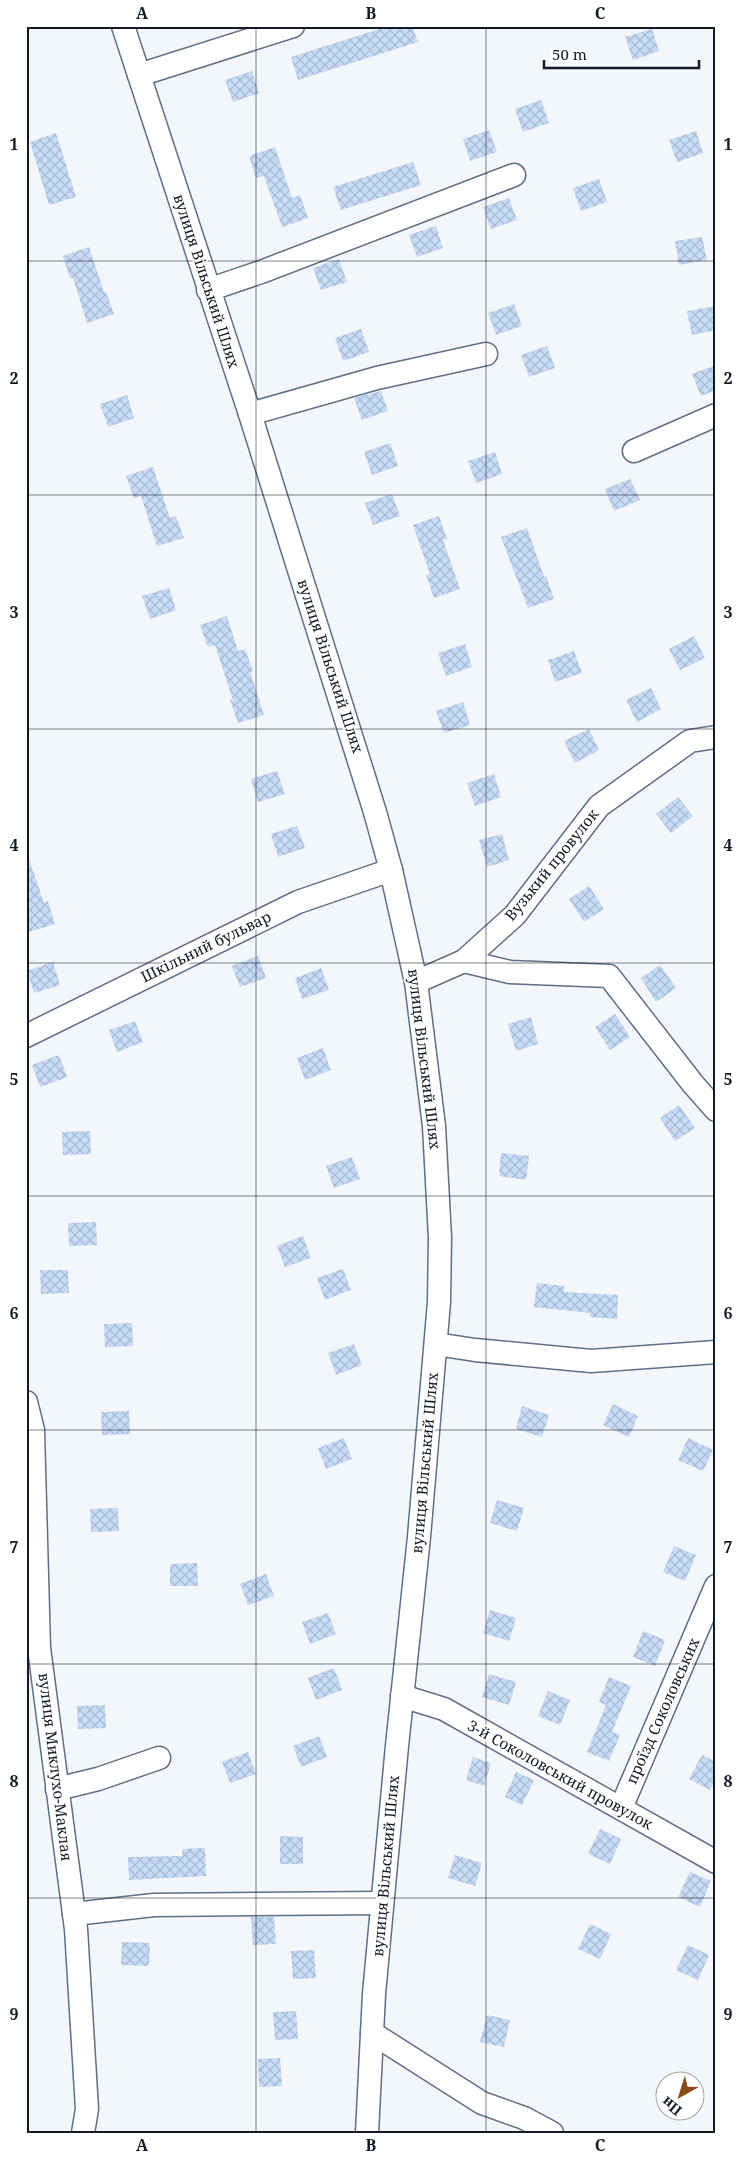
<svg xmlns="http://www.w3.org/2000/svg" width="742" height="2159" font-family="'Noto Serif',serif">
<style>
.building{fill:url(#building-cross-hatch)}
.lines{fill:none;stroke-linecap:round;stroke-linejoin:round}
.minor-casing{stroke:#5e7087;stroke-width:25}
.minor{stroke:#fff;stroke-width:22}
.grid{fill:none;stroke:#131a24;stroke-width:1;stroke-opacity:0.55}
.labels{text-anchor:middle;stroke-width:4;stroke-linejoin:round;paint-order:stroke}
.street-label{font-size:15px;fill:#131a24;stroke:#fff}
.neatline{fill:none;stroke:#131a24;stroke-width:2}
.grid-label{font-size:16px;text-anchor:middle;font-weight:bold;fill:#131a24}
</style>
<defs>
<pattern id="building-cross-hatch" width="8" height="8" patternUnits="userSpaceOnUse" patternTransform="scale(1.25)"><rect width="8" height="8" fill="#c6dbf5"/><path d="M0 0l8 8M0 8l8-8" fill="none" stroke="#a9bbd2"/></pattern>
</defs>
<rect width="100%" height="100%" fill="#f3f7fc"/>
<g class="building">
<polygon points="389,26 412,26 418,42 298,80 291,57"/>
<polygon points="652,29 659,51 633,60 625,37"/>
<polygon points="252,71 259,93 233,102 225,80"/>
<polygon points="541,100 549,123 523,132 515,109"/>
<polygon points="489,130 497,152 470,161 463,139"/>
<polygon points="696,131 703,153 677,162 669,140"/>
<polygon points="56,133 76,197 49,205 30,142"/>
<polygon points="275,147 292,198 300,195 308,218 282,227 264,176 256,178 249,156"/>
<polygon points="413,162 421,185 341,210 333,187"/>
<polygon points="599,179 607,202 581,211 573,188"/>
<polygon points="509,198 517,220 491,229 483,207"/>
<polygon points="436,226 443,248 417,257 409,235"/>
<polygon points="702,237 707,260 679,265 675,241"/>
<polygon points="89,247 104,292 106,292 114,314 87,323 73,278 70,278 63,256"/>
<polygon points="339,259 347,282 321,290 313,268"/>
<polygon points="514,304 522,326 496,335 488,313"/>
<polygon points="716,306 716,330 692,335 687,311"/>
<polygon points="361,329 369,352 343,361 335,338"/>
<polygon points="547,346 555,368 529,377 521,355"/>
<polygon points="716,365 716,390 701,396 692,374"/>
<polygon points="381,391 388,411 362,420 354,398"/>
<polygon points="127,395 134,418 108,427 100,404"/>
<polygon points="390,443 398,466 372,475 364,452"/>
<polygon points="495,452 502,474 476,483 468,461"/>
<polygon points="153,467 170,518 176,516 184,538 157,546 141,496 134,498 126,476"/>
<polygon points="630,479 640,500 614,511 605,489"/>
<polygon points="392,494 400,516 373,525 365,503"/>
<polygon points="439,516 447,539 443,540 460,589 434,598 426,575 430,574 413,525"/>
<polygon points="527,528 544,577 546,576 554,599 528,608 501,537"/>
<polygon points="169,588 176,610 150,619 142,596"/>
<polygon points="227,616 238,651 245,649 253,671 250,672 264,715 238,723 230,700 233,700 215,645 208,647 200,625"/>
<polygon points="694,636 705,658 680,670 669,649"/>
<polygon points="465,644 472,667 446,676 438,653"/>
<polygon points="574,651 582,673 555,682 548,660"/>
<polygon points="651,688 661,709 637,722 626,700"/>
<polygon points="463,702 470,725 444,733 436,711"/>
<polygon points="589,729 599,750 575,763 564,741"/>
<polygon points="277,771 285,794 258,802 251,779"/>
<polygon points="494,774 501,797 475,806 467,783"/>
<polygon points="678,797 693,816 671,833 656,814"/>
<polygon points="297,826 305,848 278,857 271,834"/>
<polygon points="502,834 509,860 487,867 479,840"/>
<polygon points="26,859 29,859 44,903 48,901 55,924 26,933"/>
<polygon points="589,886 604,909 584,922 569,899"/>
<polygon points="258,956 266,978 240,987 232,966"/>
<polygon points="53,962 60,985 34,993 27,971"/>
<polygon points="660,965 676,988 656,1002 641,978"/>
<polygon points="321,968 329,990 302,999 295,978"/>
<polygon points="615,1014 630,1037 610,1050 595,1027"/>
<polygon points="531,1017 538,1044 516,1051 508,1024"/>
<polygon points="135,1021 143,1042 117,1052 109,1030"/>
<polygon points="323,1048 331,1070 305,1080 297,1058"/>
<polygon points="59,1055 67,1077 40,1087 32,1065"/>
<polygon points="679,1105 695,1128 675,1141 660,1118"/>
<polygon points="90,1131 91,1154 63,1155 62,1132"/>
<polygon points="501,1153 529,1156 526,1180 499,1176"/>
<polygon points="352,1157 360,1179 334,1188 326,1166"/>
<polygon points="96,1222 97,1245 69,1246 68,1223"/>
<polygon points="303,1236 311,1258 285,1267 277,1246"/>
<polygon points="343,1269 351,1290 325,1300 317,1278"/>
<polygon points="40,1270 68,1270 69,1293 41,1294"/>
<polygon points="537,1283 564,1286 564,1292 618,1295 617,1319 590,1317 590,1313 534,1307"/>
<polygon points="132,1323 133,1346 105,1347 104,1324"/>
<polygon points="354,1344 362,1365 336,1375 328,1353"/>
<polygon points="613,1404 638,1416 629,1437 603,1425"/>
<polygon points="522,1406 549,1415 542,1437 516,1429"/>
<polygon points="129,1411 130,1434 102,1435 101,1412"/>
<polygon points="344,1438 352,1459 326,1469 318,1448"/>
<polygon points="688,1438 713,1450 703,1471 678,1460"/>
<polygon points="497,1500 524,1508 517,1531 490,1523"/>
<polygon points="118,1508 119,1531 91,1532 90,1509"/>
<polygon points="674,1546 696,1555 685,1581 663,1572"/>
<polygon points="197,1563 198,1586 170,1586 170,1564"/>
<polygon points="266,1574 274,1596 248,1605 240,1584"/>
<polygon points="490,1610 516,1618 509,1641 483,1633"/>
<polygon points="328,1613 336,1634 310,1644 302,1622"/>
<polygon points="643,1631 665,1640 655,1666 633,1657"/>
<polygon points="334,1668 342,1690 316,1700 308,1678"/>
<polygon points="489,1674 516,1682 509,1705 482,1697"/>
<polygon points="609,1677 631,1686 612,1732 620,1735 609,1761 587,1752 606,1705 599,1702"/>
<polygon points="548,1691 570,1700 560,1725 538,1716"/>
<polygon points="105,1705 106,1728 78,1729 77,1706"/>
<polygon points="319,1736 327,1757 301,1767 293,1746"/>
<polygon points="248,1752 256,1774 230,1783 222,1762"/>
<polygon points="702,1755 716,1762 716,1779 710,1790 689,1779"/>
<polygon points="473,1757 491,1763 484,1786 466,1780"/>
<polygon points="516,1772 534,1780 522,1805 505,1797"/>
<polygon points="600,1829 621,1839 610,1864 588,1854"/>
<polygon points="280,1836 303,1837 303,1864 280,1864"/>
<polygon points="205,1848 206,1876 129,1880 128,1857 182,1856 182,1849"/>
<polygon points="455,1855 482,1863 475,1886 448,1878"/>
<polygon points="690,1872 711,1881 700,1907 678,1897"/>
<polygon points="251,1917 274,1917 276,1944 253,1945"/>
<polygon points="590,1924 611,1934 600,1959 578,1949"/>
<polygon points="122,1942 150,1943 149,1966 121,1965"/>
<polygon points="688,1945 709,1955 698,1980 676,1970"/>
<polygon points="314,1950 316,1978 293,1979 291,1951"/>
<polygon points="296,2011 298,2039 275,2040 273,2012"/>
<polygon points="487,2015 510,2020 504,2047 480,2042"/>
<polygon points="280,2058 282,2086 259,2087 258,2059"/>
</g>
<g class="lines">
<defs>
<g id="minor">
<polyline points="123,26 250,414 375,812 391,870 416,982 434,1126 440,1238 439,1302 419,1537 397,1746 374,1994 367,2133"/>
<polyline points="139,75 293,26"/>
<polyline points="208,290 261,272 514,175"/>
<polyline points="250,414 377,378 486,354"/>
<polyline points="634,451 716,415"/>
<polyline points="464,961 510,972 609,976 693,1084 716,1110"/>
<polyline points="416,982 464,961 515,915 599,806 690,741 716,737"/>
<polyline points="26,1036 298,902 391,870"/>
<polyline points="436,1344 475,1350 591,1361 716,1352"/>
<polyline points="26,1402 33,1430 39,1648 76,1929 87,2109 83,2133"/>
<polyline points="402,1696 444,1709 716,1862"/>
<polyline points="57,1789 98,1779 159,1758"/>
<polyline points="621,1808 716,1586"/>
<polyline points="74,1914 154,1905 382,1903"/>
<polyline points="372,2033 482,2103 524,2118 552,2133"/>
</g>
</defs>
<use href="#minor" class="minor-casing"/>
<use href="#minor" class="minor"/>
</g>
<path class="grid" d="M256,26V2133M486,26V2133M26,261H716M26,495H716M26,729H716M26,963H716M26,1196H716M26,1430H716M26,1664H716M26,1898H716"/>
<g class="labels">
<g class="street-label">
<text transform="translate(206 281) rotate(72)" y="5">вулиця Вільський Шлях</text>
<text transform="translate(330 666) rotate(72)" y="5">вулиця Вільський Шлях</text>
<text transform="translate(552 865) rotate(-51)" y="5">Вузький провулок</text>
<text transform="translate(206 947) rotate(-26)" y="5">Шкільний бульвар</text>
<text transform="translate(424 1059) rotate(83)" y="5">вулиця Вільський Шлях</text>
<text transform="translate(425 1463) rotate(-85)" y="5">вулиця Вільський Шлях</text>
<text transform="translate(663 1711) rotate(-66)" y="5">проїзд Соколовських</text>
<text transform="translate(55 1767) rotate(83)" y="5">вулиця Миклухо-Маклая</text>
<text transform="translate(560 1775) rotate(29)" y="5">3-й Соколовський провулок</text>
<text transform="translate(386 1866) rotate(-85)" y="5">вулиця Вільський Шлях</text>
</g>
</g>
<rect width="742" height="2159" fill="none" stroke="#ffffff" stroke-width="55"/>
<g transform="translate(680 2096) rotate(219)"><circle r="24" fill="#ffffff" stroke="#a1a3a7"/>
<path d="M0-4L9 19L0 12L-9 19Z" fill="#8b4a17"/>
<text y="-8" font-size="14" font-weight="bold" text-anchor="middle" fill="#131a24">Пн</text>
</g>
<path d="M544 60v8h155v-8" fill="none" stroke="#131a24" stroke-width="2.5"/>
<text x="552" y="60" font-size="15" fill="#131a24" stroke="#ffffff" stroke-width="4" paint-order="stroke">50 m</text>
<rect x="28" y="28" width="686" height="2104" class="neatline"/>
<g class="grid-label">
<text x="142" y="19">A</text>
<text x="371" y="19">B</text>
<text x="600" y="19">C</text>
<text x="14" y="150">1</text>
<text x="728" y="150">1</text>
<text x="14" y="384">2</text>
<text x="728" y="384">2</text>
<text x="14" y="618">3</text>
<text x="728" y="618">3</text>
<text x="14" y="851">4</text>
<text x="728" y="851">4</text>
<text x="14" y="1085">5</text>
<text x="728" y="1085">5</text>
<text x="14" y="1319">6</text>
<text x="728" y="1319">6</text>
<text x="14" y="1553">7</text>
<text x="728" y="1553">7</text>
<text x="14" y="1787">8</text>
<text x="728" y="1787">8</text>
<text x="14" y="2020">9</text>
<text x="728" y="2020">9</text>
<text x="142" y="2151">A</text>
<text x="371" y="2151">B</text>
<text x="600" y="2151">C</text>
</g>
</svg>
